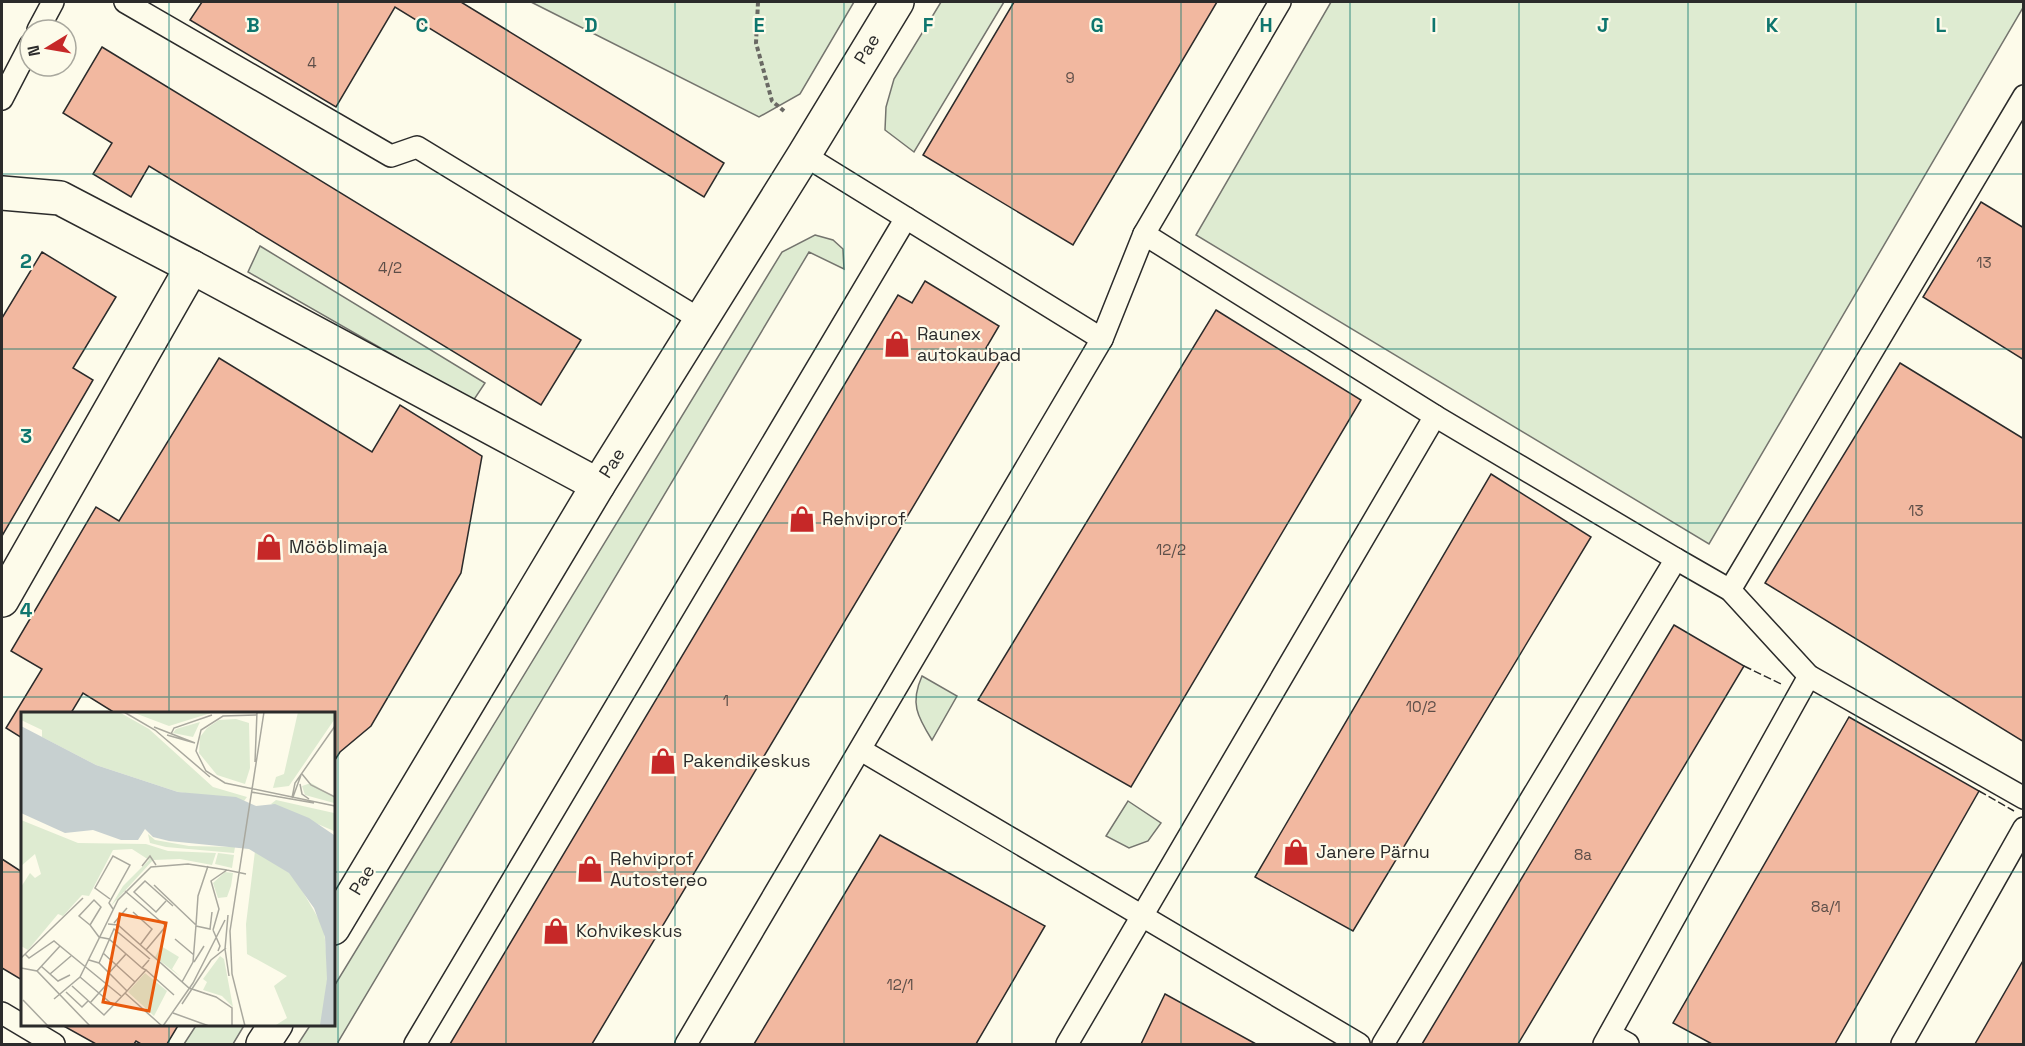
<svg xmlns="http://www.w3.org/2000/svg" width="2025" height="1046" font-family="'Space Grotesk',sans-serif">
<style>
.green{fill:#deebd1;stroke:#74746e;stroke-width:1.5}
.building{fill:#f2b8a0;stroke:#2b2b2b;stroke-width:1.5}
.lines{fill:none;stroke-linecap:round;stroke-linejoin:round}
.lane-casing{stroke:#2b2b2b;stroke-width:24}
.street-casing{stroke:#2b2b2b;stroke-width:36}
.path{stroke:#6a6964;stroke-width:4;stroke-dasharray:4.5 3;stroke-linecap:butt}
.lane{stroke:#fdfbea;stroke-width:21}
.street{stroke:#fdfbea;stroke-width:33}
.fence{stroke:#2b2b2b;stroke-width:1.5;stroke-dasharray:8 3;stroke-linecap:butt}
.grid{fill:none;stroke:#0f766e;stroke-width:1.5;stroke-opacity:0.55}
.labels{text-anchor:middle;stroke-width:4.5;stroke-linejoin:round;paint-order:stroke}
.number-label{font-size:15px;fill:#5d4e48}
.street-label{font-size:18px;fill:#2b2b2b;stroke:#fdfbea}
.poi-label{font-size:18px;fill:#2b2b2b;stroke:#fdfbea;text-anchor:start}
.inset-road{fill:none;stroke:#a9a89e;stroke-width:1.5}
.view{fill:#e8590c;fill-opacity:0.15;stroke:#e8590c;stroke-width:3}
.inset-edge{fill:none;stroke:#2b2b2b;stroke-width:3}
.grid-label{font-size:20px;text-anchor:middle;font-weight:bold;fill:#0f766e;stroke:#fdfbea;stroke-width:4.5;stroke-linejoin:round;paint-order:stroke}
</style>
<rect width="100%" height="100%" fill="#fdfbea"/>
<g class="green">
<polygon points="531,2 854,2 800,94 759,117"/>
<polygon points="941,2 1004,2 914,152 885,130 886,107 894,79"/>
<polygon points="1331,2 2023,2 2024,6 1709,544 1196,235"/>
<polygon points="815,235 833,240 843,249 844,269 809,252 338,1042 339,1044 298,1044 311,1024 333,1024 333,988 782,252"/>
<polygon points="260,246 485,383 473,401 248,272"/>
<path d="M922,676L957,696L932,740C917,716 910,703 922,676Z"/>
<polygon points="1128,801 1161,823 1148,841 1129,848 1106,836"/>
<polygon points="197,1024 245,1024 233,1044 184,1044"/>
</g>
<g class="building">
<polygon points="202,2 461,2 724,163 704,197 395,7 336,107 190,20"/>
<polygon points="1014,2 1217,2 1073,245 923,155"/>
<polygon points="102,47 581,340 541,405 149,166 131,197 93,174 112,143 63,113"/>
<polygon points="1981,202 2024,228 2024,360 1923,297"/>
<polygon points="42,252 116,297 73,368 93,380 2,536 2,318"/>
<polygon points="925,281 999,326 986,348 1002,358 592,1044 450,1044 898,295 912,303"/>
<polygon points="1216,310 1361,400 1131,787 978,700"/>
<polygon points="219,358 372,452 400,405 482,456 461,573 371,726 340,752 333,763 333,713 115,713 83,693 71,713 22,713 22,738 6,728 42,669 11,651 96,507 119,521"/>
<polygon points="1900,363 2024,439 2024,742 1765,583"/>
<polygon points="1491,474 1591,537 1353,931 1255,877"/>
<polygon points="1674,625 1744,666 1518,1044 1422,1044"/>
<polygon points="1849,717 1979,791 1835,1044 1712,1044 1673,1023"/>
<polygon points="880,835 1045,926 976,1044 754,1044"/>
<polygon points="2,859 22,872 22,980 2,968"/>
<polygon points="2024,959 2024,1044 1975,1044"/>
<polygon points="1165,994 1256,1044 1141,1044"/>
<polygon points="60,1024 179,1024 167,1044 141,1044 136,1041 134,1044 96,1044"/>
</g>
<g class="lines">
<defs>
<g id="lane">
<polyline points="125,2 391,156 417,147 701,320"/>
<polyline points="38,30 53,2"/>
<polyline points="2,99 30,45"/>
<polyline points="1144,234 1280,2"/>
<polyline points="1676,559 1730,590 1809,676 2024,798"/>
<polyline points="1730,590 2024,96"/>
<polyline points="861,750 1359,1044"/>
<polyline points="2,1013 54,1044"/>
<polyline points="1610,1034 1628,1044"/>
<polyline points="415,1044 906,218 804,155"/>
<polyline points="686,1044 1102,339 906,218"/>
<polyline points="1067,1044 1435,416 1144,234 1102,339"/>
<polyline points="1383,1044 1676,559 1435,416"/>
<polyline points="1604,1044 1809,676"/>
<polyline points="1902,1044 2024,828"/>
</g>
<g id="street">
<polyline points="2,193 60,198 192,267"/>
<polyline points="2,600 192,267 598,485"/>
<polyline points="333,928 598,485 804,155 897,2"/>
<polyline points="263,1044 276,1024"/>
</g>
</defs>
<use href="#lane" class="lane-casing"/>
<use href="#street" class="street-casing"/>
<polyline class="path" points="758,2 756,43 772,101 784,111"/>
<use href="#lane" class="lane"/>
<use href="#street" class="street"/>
<g class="fence">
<polyline points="1744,666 1781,684"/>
<polyline points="1979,791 2014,811"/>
</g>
</g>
<path class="grid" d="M169,2V713M338,2V1044M506,2V1044M675,2V1044M844,2V1044M1012,2V1044M1181,2V1044M1350,2V1044M1519,2V1044M1688,2V1044M1856,2V1044M2,174H2024M2,349H2024M2,523H2024M2,697H2024M2,872H22M333,872H2024M169,1024V1044"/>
<defs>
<symbol id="shop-bare" viewBox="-9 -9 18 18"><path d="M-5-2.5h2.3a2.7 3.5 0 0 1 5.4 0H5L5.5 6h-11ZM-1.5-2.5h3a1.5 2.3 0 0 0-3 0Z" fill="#c62828" stroke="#fdfbea" stroke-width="2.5" paint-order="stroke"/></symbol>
</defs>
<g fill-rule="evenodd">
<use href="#shop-bare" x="878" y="325" width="38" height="38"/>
<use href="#shop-bare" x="783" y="500" width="38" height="38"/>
<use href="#shop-bare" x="250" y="528" width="38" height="38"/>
<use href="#shop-bare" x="644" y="742" width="38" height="38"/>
<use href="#shop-bare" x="1277" y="833" width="38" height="38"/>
<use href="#shop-bare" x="571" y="850" width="38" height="38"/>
<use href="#shop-bare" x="537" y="912" width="38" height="38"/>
</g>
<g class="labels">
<g class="number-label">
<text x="312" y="68">4</text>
<text x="1070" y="83">9</text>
<text x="1984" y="268">13</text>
<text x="390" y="273">4/2</text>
<text x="1916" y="516">13</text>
<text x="1171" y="555">12/2</text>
<text x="726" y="706">1</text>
<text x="1421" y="712">10/2</text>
<text x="1583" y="860">8a</text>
<text x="1826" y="912">8a/1</text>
<text x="900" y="990">12/1</text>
</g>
<g class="street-label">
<text transform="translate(867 49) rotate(-59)" y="6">Pae</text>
<text transform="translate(612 463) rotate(-58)" y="6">Pae</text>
<text transform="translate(362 880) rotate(-59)" y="6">Pae</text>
</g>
<g class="poi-label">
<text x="917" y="340">Raunex<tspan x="917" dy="21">autokaubad</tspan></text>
<text x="822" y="525">Rehviprof</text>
<text x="289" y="553">Mööblimaja</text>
<text x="683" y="767">Pakendikeskus</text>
<text x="1316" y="858">Janere Pärnu</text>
<text x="610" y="865">Rehviprof<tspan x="610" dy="21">Autostereo</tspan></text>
<text x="576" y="937">Kohvikeskus</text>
</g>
</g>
<g transform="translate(21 712)">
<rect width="314" height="314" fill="#fdfbea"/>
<path d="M0,0H98L128,17L192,75L226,85L223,89L157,80L75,53L21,25V18L0,8ZM111,0H193L148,14ZM277,0H313V8L268,74L252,76L255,65L263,62ZM215,7L228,11L229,56L224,72L196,63L178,41L179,25L186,16L198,8ZM179,10L172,25L152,21L155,17ZM290,71L313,85V91L284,83L281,74ZM255,88L313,101V119L250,92ZM0,108L57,131L125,132L147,139L195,141L191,153L159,147L132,148L90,194L102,174L128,148L111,137L92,138L68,184L61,183L42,204L37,202L7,238L0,234V175L9,161L14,166L20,162L14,142L0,154ZM127,122L134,128L168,134L214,135L213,141L145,135L129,131ZM234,139L272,163L303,216L307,263L300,313H255L266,306L253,274L266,264L226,242L225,212ZM197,141L213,143L211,156L194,152ZM204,160L212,161L210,174L206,185L197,186L192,171ZM140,234L158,245L151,257L161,266L134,245ZM199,244L203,247L212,295L201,284L182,278L186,270L182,267ZM124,261L146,279L133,304L107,280Z" fill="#deebd1"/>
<path d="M0,14L75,53L157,80L215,85L235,94L254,92L288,106L313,123V313H299L306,267L304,225L293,196L268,161L228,137L148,129L132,125L124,117L117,128H100L72,118L44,121L0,101Z" fill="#c7d0d0"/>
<path class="inset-road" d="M103,0L134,18L189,65M236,3L202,4L180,18L175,39L185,59L204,71L314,94M133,15L174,31M150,22L153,16L191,3M146,23L174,31M234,50L236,0M281,62L290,73L314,85M279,72L281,82L288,87M230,80L293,91M272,85L280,63M271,86L274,71L314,14M121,154L129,144L135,153M133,173L175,213L172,250L161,270M104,179L145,214L125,238M89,187L74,176L92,144L109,153L88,191L92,197M145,189L135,200L113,180L124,169L152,194M112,200L131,217L119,233M207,203L204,237L208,264M93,211L106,196M87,212L97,213L168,276L195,285L211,296V314M69,213L58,204L73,188L80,195L69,213L78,225L88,227L121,256L128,248M175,213L177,184L187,154M175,214L189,217L191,200M192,218L198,197L190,169L206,158L225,162M192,218L199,234L197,239M154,227L173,243M82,241L114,270L125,258L121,256M4,242L8,246L33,229L39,234M0,246L62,186M68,248L78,251L106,279L114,270M173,250L183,234M78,251L93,217L129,247M20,254L37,269L49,263M0,256L16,259L69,314M125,258L153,283M16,259L39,234L100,284M29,262L50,244M87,262L105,242M59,265L92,293M51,274L83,303L106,279M45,280L61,295L67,289M104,281L141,314M33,287L59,265L97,188L130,155L167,152L206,158M2,288L27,314M69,291L86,272M161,292L190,248L205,236M152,301L188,314M142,314L172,271L204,208M224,314L211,262L209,219L243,0"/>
<path class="view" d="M99,202L145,211L128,299L82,290Z"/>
<rect width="314" height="314" class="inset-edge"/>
</g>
<g class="grid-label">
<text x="253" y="32">B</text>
<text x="422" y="32">C</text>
<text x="591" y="32">D</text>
<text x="759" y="32">E</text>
<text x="928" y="32">F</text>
<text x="1097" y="32">G</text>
<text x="1266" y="32">H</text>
<text x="1434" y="32">I</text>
<text x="1603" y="32">J</text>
<text x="1772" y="32">K</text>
<text x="1941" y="32">L</text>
<text x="26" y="268">2</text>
<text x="26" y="443">3</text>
<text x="26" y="617">4</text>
</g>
<rect width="2025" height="1046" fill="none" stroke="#2b2b2b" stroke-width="6"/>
<g transform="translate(48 48) rotate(259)"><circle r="28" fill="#fdfbea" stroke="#a9a89e" stroke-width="1.5"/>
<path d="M0-4.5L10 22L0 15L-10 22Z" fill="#c62828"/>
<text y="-9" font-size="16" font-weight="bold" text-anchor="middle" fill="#2b2b2b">N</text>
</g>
</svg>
